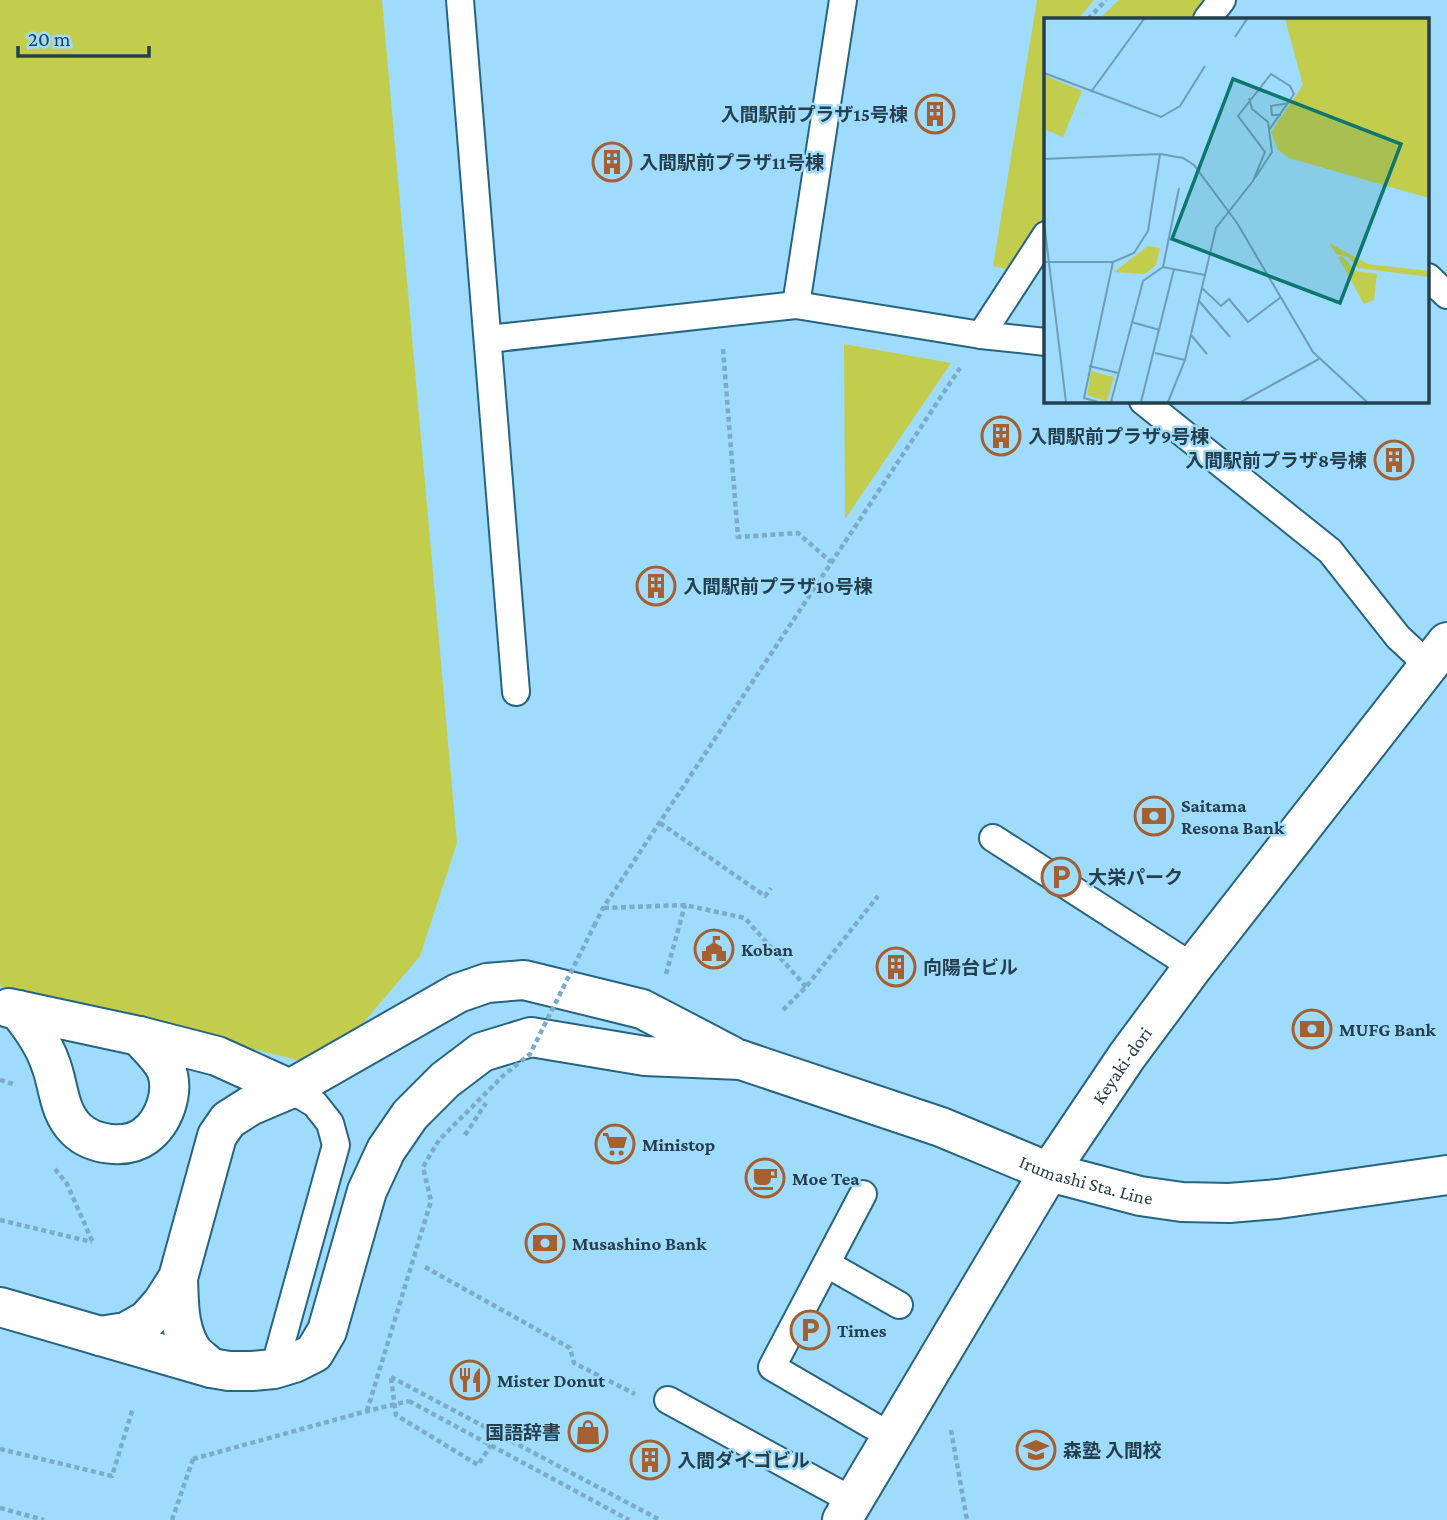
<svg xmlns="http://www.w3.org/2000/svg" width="1447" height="1520" font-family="'Crimson Pro','Noto Sans JP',serif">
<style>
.green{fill:#c3cd4d}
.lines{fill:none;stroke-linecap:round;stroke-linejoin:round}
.lane-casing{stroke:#276481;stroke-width:30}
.street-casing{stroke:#276481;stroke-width:42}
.secondary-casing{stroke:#276481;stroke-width:42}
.path{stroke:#7aacc7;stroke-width:4.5;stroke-dasharray:5 3.5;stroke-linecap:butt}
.lane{stroke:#fff;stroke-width:26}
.street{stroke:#fff;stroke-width:38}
.secondary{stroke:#fff;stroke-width:38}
.path-bridge{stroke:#7aacc7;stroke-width:4.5;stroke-dasharray:5 3.5;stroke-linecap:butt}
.labels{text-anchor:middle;stroke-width:5;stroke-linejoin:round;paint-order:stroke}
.poi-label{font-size:19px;font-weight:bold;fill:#263f4c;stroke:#9edbfd;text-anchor:start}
.street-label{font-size:19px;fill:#263f4c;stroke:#9edbfd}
.inset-road{fill:none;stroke:#6e9db6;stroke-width:2}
.view{fill:#0f766e;fill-opacity:0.15;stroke:#0f766e;stroke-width:3.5}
.inset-edge{fill:none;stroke:#263f4c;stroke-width:3.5}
</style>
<rect width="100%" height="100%" fill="#9edbfd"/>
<g class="green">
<polygon points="0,0 382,0 457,843 420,956 359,1028 301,1061 0,986"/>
<polygon points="1037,0 1094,0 1078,19 1046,19 1046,215 1007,269 993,266"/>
<polygon points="1119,0 1207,0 1193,19 1099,19"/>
<polygon points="844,344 951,363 845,519"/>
</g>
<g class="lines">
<defs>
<g id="lane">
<polyline points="460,0 516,692"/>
<polyline points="1207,19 1222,0"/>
<polyline points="1428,277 1447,295"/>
<polyline points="796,305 843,0"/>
<polyline points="981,335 1046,235"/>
<polyline points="488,339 796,305 981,335 1046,342"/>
<polyline points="1143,401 1330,551 1398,637 1428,665"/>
<polyline points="993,838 1193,967"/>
<polyline points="863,1194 772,1367 892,1437"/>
<polyline points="827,1264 899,1305"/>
<polyline points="274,1369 336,1145 330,1123 315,1104 290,1089"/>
<polyline points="668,1400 853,1501"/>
</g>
<g id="street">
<polyline points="9,1008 139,1036 217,1056 290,1089"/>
<path d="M18,1010C32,1027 44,1044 51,1065C59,1086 58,1111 76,1129C92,1145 126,1150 145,1136C164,1122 175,1092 166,1069C160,1057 148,1046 139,1036"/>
<path d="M178,1278C179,1304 178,1331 194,1353C199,1358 206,1363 211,1368"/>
<polyline points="0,1307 211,1368 229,1371 252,1371 274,1369 294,1363 314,1353 327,1331 367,1191 386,1150 410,1115 445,1080 482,1052 531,1037 645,1056 741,1060"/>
<polyline points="100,1336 126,1332 147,1320 162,1303 178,1278 217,1136 228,1120 250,1106 290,1089 458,993 487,983 524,980 642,1009 732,1056"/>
</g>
<g id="secondary">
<path id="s1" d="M741,1060L941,1127L1049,1172L1140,1196L1182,1202L1229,1203L1278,1199L1447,1175"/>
<path id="s2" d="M842,1520L1049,1172L1127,1056L1193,967L1447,642"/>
</g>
</defs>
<use href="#lane" class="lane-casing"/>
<use href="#street" class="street-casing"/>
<use href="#secondary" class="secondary-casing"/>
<g class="path">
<polyline points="1088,19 1106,0"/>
<polyline points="723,349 738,537 798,533 831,562"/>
<polyline points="660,823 765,896 771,888"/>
<polyline points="604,908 685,905 745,918 806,987"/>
<polyline points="594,926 603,908 960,368"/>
<polyline points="666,974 685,905"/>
<polyline points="783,1010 806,987 878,896"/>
<polyline points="0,1080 13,1084"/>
<polyline points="465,1135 486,1103"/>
<polyline points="55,1169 67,1184 93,1243"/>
<polyline points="0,1220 92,1242"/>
<polyline points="425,1267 570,1348 574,1363 635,1394"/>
<polyline points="391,1377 660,1520"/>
<polyline points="391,1378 396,1415 478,1465 491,1445"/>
<polyline points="409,1401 629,1520"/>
<polyline points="951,1430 967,1520"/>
<polyline points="0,1449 112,1476 133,1408"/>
<polyline points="0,1508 44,1520"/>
<polyline points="172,1520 193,1459"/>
</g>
<use href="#lane" class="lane"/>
<use href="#street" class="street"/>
<use href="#secondary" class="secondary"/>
<g class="path-bridge">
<polyline points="367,1411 431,1201 423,1167 439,1140 504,1075 530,1054 594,926"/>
<polyline points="193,1459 367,1411 409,1401"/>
</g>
</g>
<defs>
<symbol id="building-ring" viewBox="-11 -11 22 22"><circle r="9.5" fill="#9edbfd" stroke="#a46030" stroke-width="1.5"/><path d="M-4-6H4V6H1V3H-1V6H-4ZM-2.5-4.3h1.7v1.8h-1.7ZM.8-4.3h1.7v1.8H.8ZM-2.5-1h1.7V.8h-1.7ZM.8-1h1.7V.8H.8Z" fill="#a46030"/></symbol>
<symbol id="bank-ring" viewBox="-11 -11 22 22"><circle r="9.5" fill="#9edbfd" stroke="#a46030" stroke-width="1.5"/><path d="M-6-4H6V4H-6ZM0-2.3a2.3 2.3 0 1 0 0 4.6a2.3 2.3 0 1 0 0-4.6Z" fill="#a46030"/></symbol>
<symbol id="parking-ring" viewBox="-11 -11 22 22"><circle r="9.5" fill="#9edbfd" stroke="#a46030" stroke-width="1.5"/><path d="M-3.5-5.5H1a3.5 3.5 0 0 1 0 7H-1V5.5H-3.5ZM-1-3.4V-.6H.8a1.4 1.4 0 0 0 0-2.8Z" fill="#a46030"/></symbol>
<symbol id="civic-ring" viewBox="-11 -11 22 22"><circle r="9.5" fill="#9edbfd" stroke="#a46030" stroke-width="1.5"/><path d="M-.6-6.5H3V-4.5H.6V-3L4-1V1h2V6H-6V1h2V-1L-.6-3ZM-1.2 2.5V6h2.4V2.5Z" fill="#a46030"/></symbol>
<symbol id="supermarket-ring" viewBox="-11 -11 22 22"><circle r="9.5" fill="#9edbfd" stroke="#a46030" stroke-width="1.5"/><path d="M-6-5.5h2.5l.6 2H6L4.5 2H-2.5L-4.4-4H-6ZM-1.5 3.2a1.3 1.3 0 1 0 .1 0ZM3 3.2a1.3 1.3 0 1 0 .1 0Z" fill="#a46030"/></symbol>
<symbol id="cafe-ring" viewBox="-11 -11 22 22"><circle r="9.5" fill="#9edbfd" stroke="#a46030" stroke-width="1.5"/><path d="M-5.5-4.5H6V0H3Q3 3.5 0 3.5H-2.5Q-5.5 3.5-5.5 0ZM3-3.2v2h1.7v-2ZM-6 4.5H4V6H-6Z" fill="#a46030"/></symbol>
<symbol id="restaurant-ring" viewBox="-11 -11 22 22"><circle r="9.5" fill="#9edbfd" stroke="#a46030" stroke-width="1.5"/><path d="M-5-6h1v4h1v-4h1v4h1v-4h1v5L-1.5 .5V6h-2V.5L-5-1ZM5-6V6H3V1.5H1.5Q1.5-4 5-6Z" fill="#a46030"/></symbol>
<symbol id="shop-ring" viewBox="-11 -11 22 22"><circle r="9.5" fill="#9edbfd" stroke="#a46030" stroke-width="1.5"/><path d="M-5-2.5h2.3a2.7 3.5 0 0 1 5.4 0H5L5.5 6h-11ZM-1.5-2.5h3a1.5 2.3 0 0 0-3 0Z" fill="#a46030"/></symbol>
<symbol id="school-ring" viewBox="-11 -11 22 22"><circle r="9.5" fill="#9edbfd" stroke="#a46030" stroke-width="1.5"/><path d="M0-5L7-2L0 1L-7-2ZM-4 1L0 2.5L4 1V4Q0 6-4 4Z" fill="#a46030"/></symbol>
</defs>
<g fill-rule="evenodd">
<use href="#building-ring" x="913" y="92" width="44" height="44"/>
<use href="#building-ring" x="590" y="140" width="44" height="44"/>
<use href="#building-ring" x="979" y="414" width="44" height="44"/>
<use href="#building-ring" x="1372" y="438" width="44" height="44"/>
<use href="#building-ring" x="634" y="564" width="44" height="44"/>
<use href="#bank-ring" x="1132" y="794" width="44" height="44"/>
<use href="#parking-ring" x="1039" y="855" width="44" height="44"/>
<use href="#civic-ring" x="692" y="927" width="44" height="44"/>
<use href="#building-ring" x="874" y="945" width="44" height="44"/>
<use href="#bank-ring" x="1290" y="1007" width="44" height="44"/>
<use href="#supermarket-ring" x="593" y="1122" width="44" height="44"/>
<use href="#cafe-ring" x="743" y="1156" width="44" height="44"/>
<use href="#bank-ring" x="523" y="1221" width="44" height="44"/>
<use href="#parking-ring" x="788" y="1308" width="44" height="44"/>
<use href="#restaurant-ring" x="448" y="1358" width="44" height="44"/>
<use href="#shop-ring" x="566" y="1410" width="44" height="44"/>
<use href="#school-ring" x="1014" y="1428" width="44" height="44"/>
<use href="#building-ring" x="628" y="1438" width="44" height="44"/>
</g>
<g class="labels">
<g class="poi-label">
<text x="908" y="121" text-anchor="end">入間駅前プラザ15号棟</text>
<text x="639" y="169">入間駅前プラザ11号棟</text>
<text x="1028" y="443">入間駅前プラザ9号棟</text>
<text x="1367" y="467" text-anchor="end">入間駅前プラザ8号棟</text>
<text x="683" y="593">入間駅前プラザ10号棟</text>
<text x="1181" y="812">Saitama<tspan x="1181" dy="22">Resona Bank</tspan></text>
<text x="1088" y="884">大栄パーク</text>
<text x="741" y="956">Koban</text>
<text x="923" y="974">向陽台ビル</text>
<text x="1339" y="1036">MUFG Bank</text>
<text x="642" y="1151">Ministop</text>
<text x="792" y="1185">Moe Tea</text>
<text x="572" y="1250">Musashino Bank</text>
<text x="837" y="1337">Times</text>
<text x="497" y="1387">Mister Donut</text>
<text x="561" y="1439" text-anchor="end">国語辞書</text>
<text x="1063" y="1457">森塾 入間校</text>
<text x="677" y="1467">入間ダイゴビル</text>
</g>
<g class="street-label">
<text dy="7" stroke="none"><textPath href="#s2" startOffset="534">Keyaki-dori</textPath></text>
<text dy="7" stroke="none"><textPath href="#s1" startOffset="366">Irumashi Sta. Line</textPath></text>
</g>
</g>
<g transform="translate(1044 18)">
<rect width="385" height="385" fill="#9edbfd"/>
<path d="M241,1H385V180L245,140L234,132L227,114L259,67ZM0,57L38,73L19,119L0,111ZM285,225L324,246L385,253V259L314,250L304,239L292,236ZM104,228L116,230L112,247L101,256L70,254ZM298,238L312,253L333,256L330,282L320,286L294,239ZM47,353L70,359L63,383L43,377Z" fill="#c3cd4d"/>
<path class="inset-road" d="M191,19L203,1M0,55L117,99L136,88L161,48M47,74L100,1M205,80L208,91L224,104L228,134L211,160M237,97H228L227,88L245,85M0,141L116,136M209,163L221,134L194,98L227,56L246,68L250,76L225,112M0,204L22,384M1,244H69L90,235L104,213L116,136L139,140L150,147L193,205L269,334L323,384M119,249L135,170M158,270L177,288L185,281L204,304L237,279M155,283L186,319M87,304L116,312M147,317L163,336M111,335L141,342M45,348L74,355M54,384L40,380L69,244M67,384L99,263L119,249L161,257M97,384L130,251M124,384L141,342L172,210L209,163M197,384L275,341"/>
<path class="view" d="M189,61L357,126L296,285L128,221Z"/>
<rect width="385" height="385" class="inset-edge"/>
</g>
<path d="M18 46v10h131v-10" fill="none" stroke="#263f4c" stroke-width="3.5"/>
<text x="28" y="46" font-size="21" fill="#263f4c" stroke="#9edbfd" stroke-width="5" paint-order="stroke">20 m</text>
</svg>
